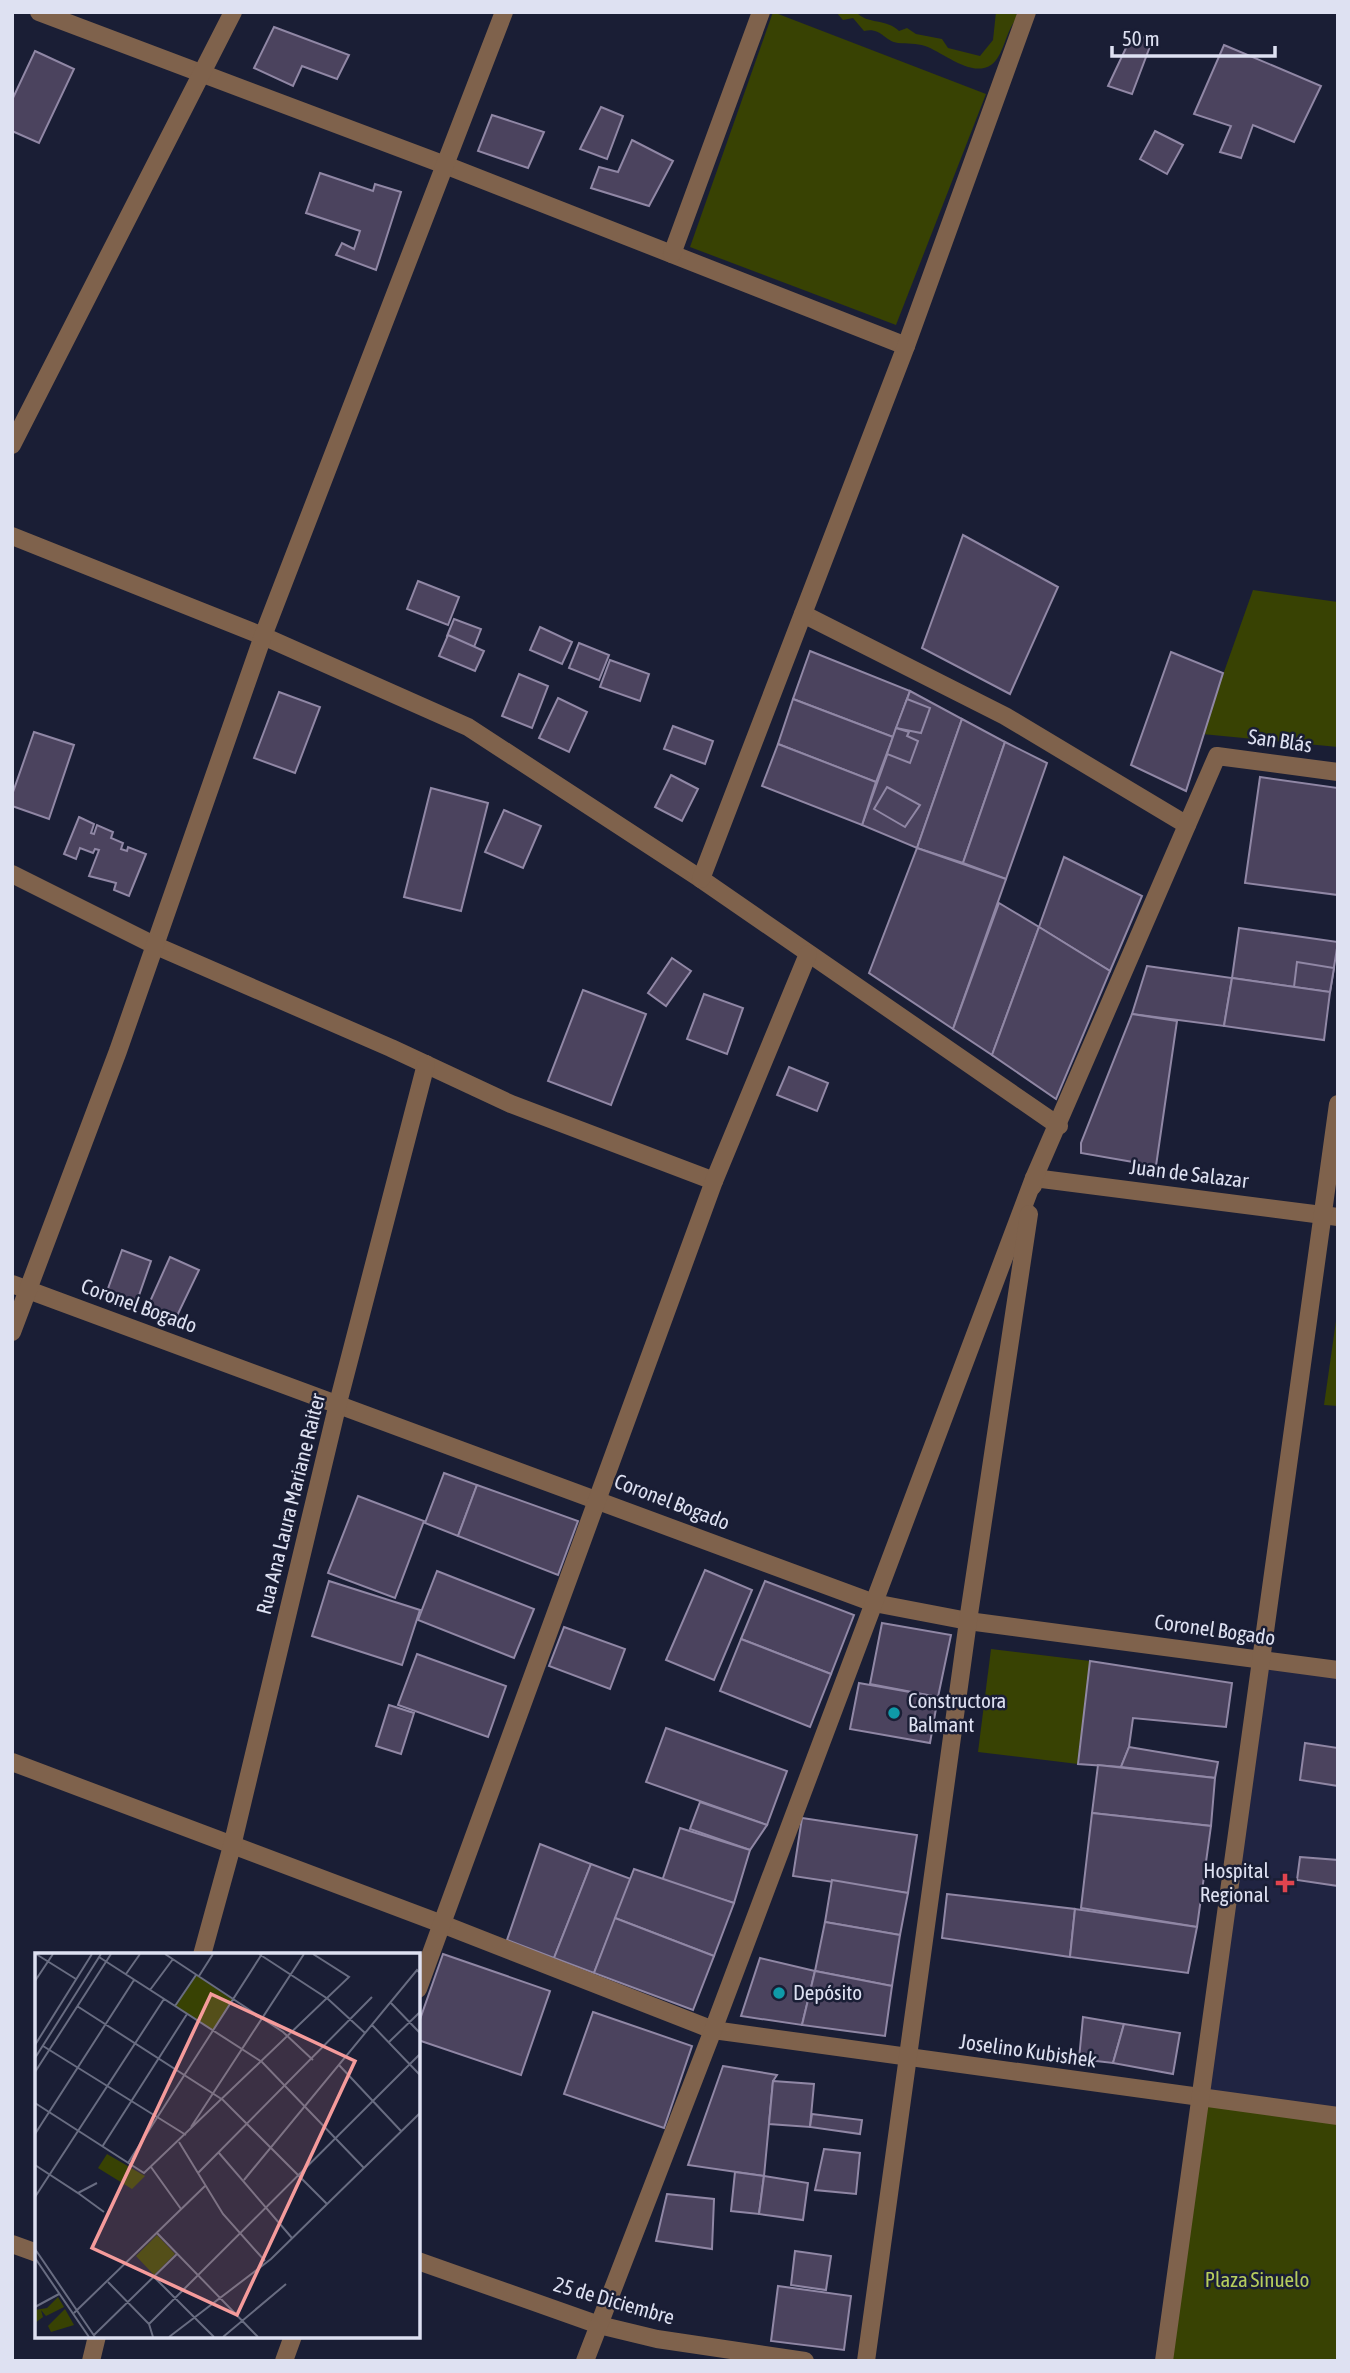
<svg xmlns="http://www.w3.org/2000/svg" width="1350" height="2373" font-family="'Asap Condensed',sans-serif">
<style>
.built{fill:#202442}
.green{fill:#384203}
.building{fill:#4b435e;stroke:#9087a5;stroke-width:2}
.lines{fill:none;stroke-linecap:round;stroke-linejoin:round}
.minor{stroke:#7f624c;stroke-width:18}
.culture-dot{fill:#0f9aa8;stroke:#1a1e35;stroke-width:2.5}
.health-dot{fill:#e0444e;stroke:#1a1e35;stroke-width:2.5}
.labels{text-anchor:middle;stroke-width:5;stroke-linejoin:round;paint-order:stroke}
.street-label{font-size:21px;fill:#dee1f2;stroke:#1a1e35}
.poi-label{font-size:21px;fill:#dee1f2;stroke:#1a1e35;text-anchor:start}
.park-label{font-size:21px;fill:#b7cd5d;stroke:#1a1e35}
.inset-road{fill:none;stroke:#686c81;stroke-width:2}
.view{fill:#f59b9b;fill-opacity:0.15;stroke:#f59b9b;stroke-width:3.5}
.inset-edge{fill:none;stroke:#dee1f2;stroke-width:3.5}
</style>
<rect width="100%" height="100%" fill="#1a1e35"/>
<polygon class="built" points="1263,1660 1338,1670 1338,2116 1202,2097"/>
<g class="green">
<polygon points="773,12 986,94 896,325 690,247"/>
<path d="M836,12H856C868,25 886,18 899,31L907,28L916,34L942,39L948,48L980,56L993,40L996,12H1016L1017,18C1005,32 1004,56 991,65C971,78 943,52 925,46C916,43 908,44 898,43C884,41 881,27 864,31L853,18L843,20Z"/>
<polygon points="1253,590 1338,602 1338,747 1202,734"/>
<polygon points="1338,1307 1338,1406 1324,1405"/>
<polygon points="991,1649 1090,1661 1078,1764 978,1752"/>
<polygon points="1202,2097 1338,2116 1338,2361 1164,2361"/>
</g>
<g class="building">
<polygon points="274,27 349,55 337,79 302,66 293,86 254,68"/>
<polygon points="1133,33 1152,41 1132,94 1108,86"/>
<polygon points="1224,45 1321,86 1294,142 1253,125 1241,158 1220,152 1231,126 1194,114"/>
<polygon points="35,51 74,69 39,143 12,131 12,100"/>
<polygon points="601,107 623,116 607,159 580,149"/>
<polygon points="492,115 544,132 528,168 478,151"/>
<polygon points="1155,131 1183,145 1167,174 1140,159"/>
<polygon points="632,140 673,161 649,206 591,188 599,167 618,172"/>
<polygon points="320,173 373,191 375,184 401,192 376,270 336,255 342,243 354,249 360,231 306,213"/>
<polygon points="963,535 1058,587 1010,694 922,648"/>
<polygon points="418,581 459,597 448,625 407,609"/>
<polygon points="454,619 481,629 474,647 447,636"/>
<polygon points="540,627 572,642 562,664 530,650"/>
<polygon points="448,635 484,651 475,671 439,656"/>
<polygon points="579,643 609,655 599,680 569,668"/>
<polygon points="810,651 910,691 893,737 793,699"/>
<polygon points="1171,652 1223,673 1186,791 1131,765"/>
<polygon points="610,660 649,674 640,701 600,687"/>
<polygon points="519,674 548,686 532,728 502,716"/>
<polygon points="910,691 962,719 917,848 862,825"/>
<polygon points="279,692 320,707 295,773 254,758"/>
<polygon points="558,698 587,712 569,752 539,738"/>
<polygon points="793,699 893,737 876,782 778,744"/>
<polygon points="907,699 930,708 921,733 896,728"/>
<polygon points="962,719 1005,742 963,863 917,848"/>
<polygon points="673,726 713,741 705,764 664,749"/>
<polygon points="896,728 909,732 907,736 918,741 910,763 887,754"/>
<polygon points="34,732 74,745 49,819 12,806 12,795"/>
<polygon points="1005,742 1047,763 1006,879 963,863"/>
<polygon points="778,744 876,782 862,825 762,786"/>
<polygon points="671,775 698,789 682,821 655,807"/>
<polygon points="1260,777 1338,788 1338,895 1245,883"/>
<polygon points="887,787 920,805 905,827 874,809"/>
<polygon points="431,788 488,803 461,911 404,897"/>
<polygon points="504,810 541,826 523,868 485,852"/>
<polygon points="79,817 94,824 91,833 94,834 97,825 113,832 111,838 123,843 121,849 127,851 128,847 146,854 129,896 114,890 116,883 89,876 99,850 95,849 93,853 80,848 76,859 64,854"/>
<polygon points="917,848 1006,879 953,1029 869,973"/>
<polygon points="1064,857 1142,896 1110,971 1039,927"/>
<polygon points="999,903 1039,927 992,1055 953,1029"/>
<polygon points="1039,927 1110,971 1056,1099 992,1055"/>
<polygon points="1239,928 1338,942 1330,992 1232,978"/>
<polygon points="672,958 691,971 666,1006 648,993"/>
<polygon points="1297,962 1334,968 1330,992 1294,987"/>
<polygon points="1147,966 1232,978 1224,1026 1132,1014"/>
<polygon points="1232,978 1330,992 1324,1040 1224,1026"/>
<polygon points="583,990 646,1014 611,1105 548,1081"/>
<polygon points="704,994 743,1008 727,1054 687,1039"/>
<polygon points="1132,1014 1177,1021 1156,1166 1081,1153 1081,1143"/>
<polygon points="789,1067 828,1083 817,1111 777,1095"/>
<polygon points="122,1250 151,1261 136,1304 106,1294"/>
<polygon points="170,1257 199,1270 176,1318 148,1306"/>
<polygon points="444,1473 477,1485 458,1536 425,1523"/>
<polygon points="477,1485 578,1521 558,1575 458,1536"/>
<polygon points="358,1496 424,1521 395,1598 328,1573"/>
<polygon points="705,1570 752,1590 714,1680 666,1660"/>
<polygon points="437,1571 534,1609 514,1658 418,1620"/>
<polygon points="329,1581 420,1610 402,1665 312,1636"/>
<polygon points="765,1581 854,1615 831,1674 741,1639"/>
<polygon points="882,1623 951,1635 938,1697 870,1684"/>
<polygon points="564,1627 625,1649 610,1689 549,1666"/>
<polygon points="741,1639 831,1674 810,1727 720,1691"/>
<polygon points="417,1654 506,1686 488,1737 398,1705"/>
<polygon points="1090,1661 1232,1683 1226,1727 1133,1718 1129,1747 1121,1767 1078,1764"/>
<polygon points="859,1683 938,1697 930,1743 850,1729"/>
<polygon points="389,1705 414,1713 401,1754 376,1746"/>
<polygon points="666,1728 787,1771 767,1825 646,1782"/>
<polygon points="1305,1743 1338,1748 1338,1786 1300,1780"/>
<polygon points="1129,1747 1218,1762 1215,1778 1121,1767"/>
<polygon points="1098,1765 1215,1778 1211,1826 1092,1813"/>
<polygon points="700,1802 767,1825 750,1850 690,1829"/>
<polygon points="1092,1813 1211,1826 1197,1927 1081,1908"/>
<polygon points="802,1818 917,1835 908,1893 793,1876"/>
<polygon points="680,1828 750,1850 734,1903 662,1881"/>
<polygon points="540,1844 591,1864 554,1958 507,1940"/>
<polygon points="1300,1857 1338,1860 1338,1886 1297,1880"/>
<polygon points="591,1864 631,1879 594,1973 554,1958"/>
<polygon points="634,1869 734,1903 714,1956 615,1918"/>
<polygon points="832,1880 908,1893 900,1935 825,1922"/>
<polygon points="947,1894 1075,1909 1070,1957 942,1938"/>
<polygon points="1075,1909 1197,1927 1188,1973 1070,1957"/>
<polygon points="615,1918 714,1956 693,2010 594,1973"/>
<polygon points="825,1922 900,1935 892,1986 815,1971"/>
<polygon points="443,1954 550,1991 521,2075 418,2040 418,2025"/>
<polygon points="760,1958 815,1971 802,2025 741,2016"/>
<polygon points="815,1971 892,1986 885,2036 802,2025"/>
<polygon points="593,2012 692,2046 664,2128 564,2094"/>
<polygon points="1083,2017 1124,2024 1113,2063 1079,2059"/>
<polygon points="1124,2024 1180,2033 1173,2074 1113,2063"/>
<polygon points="723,2066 777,2075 773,2081 764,2176 688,2165"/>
<polygon points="773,2081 814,2084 810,2127 769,2124"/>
<polygon points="812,2114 862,2120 860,2134 810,2127"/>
<polygon points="824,2149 860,2153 856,2194 815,2190"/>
<polygon points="735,2172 764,2176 759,2214 731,2211"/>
<polygon points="764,2176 808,2183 803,2220 759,2214"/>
<polygon points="667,2194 714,2199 712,2249 656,2241"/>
<polygon points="795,2251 831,2256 826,2290 791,2285"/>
<polygon points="778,2286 851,2296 844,2350 771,2341"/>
</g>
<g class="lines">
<g class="minor">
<polyline points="39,12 445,165 906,346"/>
<polyline points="672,254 761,12"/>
<polyline points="12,445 233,12"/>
<polyline points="12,536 263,636 468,727 701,879 1059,1126"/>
<polyline points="803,614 1005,716 1187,825"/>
<polyline points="12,874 154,945 391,1048 511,1104 714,1181"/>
<polyline points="701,879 906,346 1027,12"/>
<polyline points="1033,1186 1034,1178 1338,1217"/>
<polyline points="12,1284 874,1603 968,1621 1338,1670"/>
<polyline points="12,1332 118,1051 263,636 504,12"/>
<polyline points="12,1762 442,1924 713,2030 1338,2116"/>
<polyline points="202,1955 232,1846 338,1403 426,1064"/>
<polyline points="418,1989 714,1181 808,954"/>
<polyline points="12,2244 37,2253"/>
<polyline points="418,2261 599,2325 657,2339 805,2361"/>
<polyline points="91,2361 97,2336"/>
<polyline points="284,2361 293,2336"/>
<polyline points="585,2361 713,2030 1034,1178 1217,756 1338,772"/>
<polyline points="866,2361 968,1621 1029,1214"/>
<polyline points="1164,2361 1338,1104"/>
</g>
</g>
<g class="culture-dot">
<circle cx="894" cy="1713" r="7"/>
<circle cx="779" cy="1993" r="7"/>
</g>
<path class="health-dot" d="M1281.5 1872.5h7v7h7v7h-7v7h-7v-7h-7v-7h7z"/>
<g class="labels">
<g class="street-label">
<text transform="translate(1280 741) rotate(8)" y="7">San Blás</text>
<text transform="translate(1189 1174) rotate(7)" y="7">Juan de Salazar</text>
<text transform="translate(139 1306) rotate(20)" y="7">Coronel Bogado</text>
<text transform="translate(672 1502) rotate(21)" y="7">Coronel Bogado</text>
<text transform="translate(291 1504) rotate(-76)" y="7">Rua Ana Laura Mariane Raiter</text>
<text transform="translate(1215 1630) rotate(8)" y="7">Coronel Bogado</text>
<text transform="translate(1028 2051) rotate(8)" y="7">Joselino Kubishek</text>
<text transform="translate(614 2301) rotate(16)" y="7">25 de Diciembre</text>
</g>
<g class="poi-label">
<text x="908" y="1708">Constructora<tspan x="908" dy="24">Balmant</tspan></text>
<text x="1269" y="1878" text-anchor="end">Hospital<tspan x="1269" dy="24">Regional</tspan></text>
<text x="793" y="2000">Depósito</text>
</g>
<g class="park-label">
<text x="1257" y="2287">Plaza Sinuelo</text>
</g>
</g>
<g transform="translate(35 1953)">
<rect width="385" height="385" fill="#1a1e35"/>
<path d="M161,22L198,47L178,78L140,53ZM72,201L110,223L97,236L63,215ZM122,282L140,301L119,322L101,303ZM23,344L29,354L11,363L6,357L8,364L0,370V357L12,355ZM30,356L39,372L16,379L13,373Z" fill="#384203"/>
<path class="inset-road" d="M1,1L41,26M130,1L248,79L278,107M224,1L293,46L330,80M64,4L227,109L329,215M91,21L105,1M164,23L178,1M0,28L18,1M115,37L138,6M355,49L385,80M42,53L188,147L292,251M140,53L161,22M337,72L385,122M354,89L385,59M0,92L57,1M8,93L151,182M0,105L66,1M304,112L366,178M0,119L76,1M0,150L109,220L314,24L278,1M156,174L269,1M0,181L99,27M144,189L188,261L230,308M67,194L152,61M184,200L257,285M93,210L227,1M0,212L43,240L62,230M116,214L146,256M163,220L337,44M209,227L382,17L385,20M43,240L69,259M0,244L129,46M122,280L223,384M0,296L60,384M0,305L54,384M119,324L179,384M73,329L114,371L118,384M0,354L24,341M39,360L170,233M114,371L385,101M59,382L142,301M134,384L236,306L385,160M188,384L251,331"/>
<path class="view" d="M176,41L320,108L202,362L57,295Z"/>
<rect width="385" height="385" class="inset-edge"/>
</g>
<rect width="1350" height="2373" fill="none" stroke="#dee1f2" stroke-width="28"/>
<path d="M1112 46v10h163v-10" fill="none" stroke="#dee1f2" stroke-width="3.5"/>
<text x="1122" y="46" font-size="21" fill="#dee1f2" stroke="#1a1e35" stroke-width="5" paint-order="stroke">50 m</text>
</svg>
